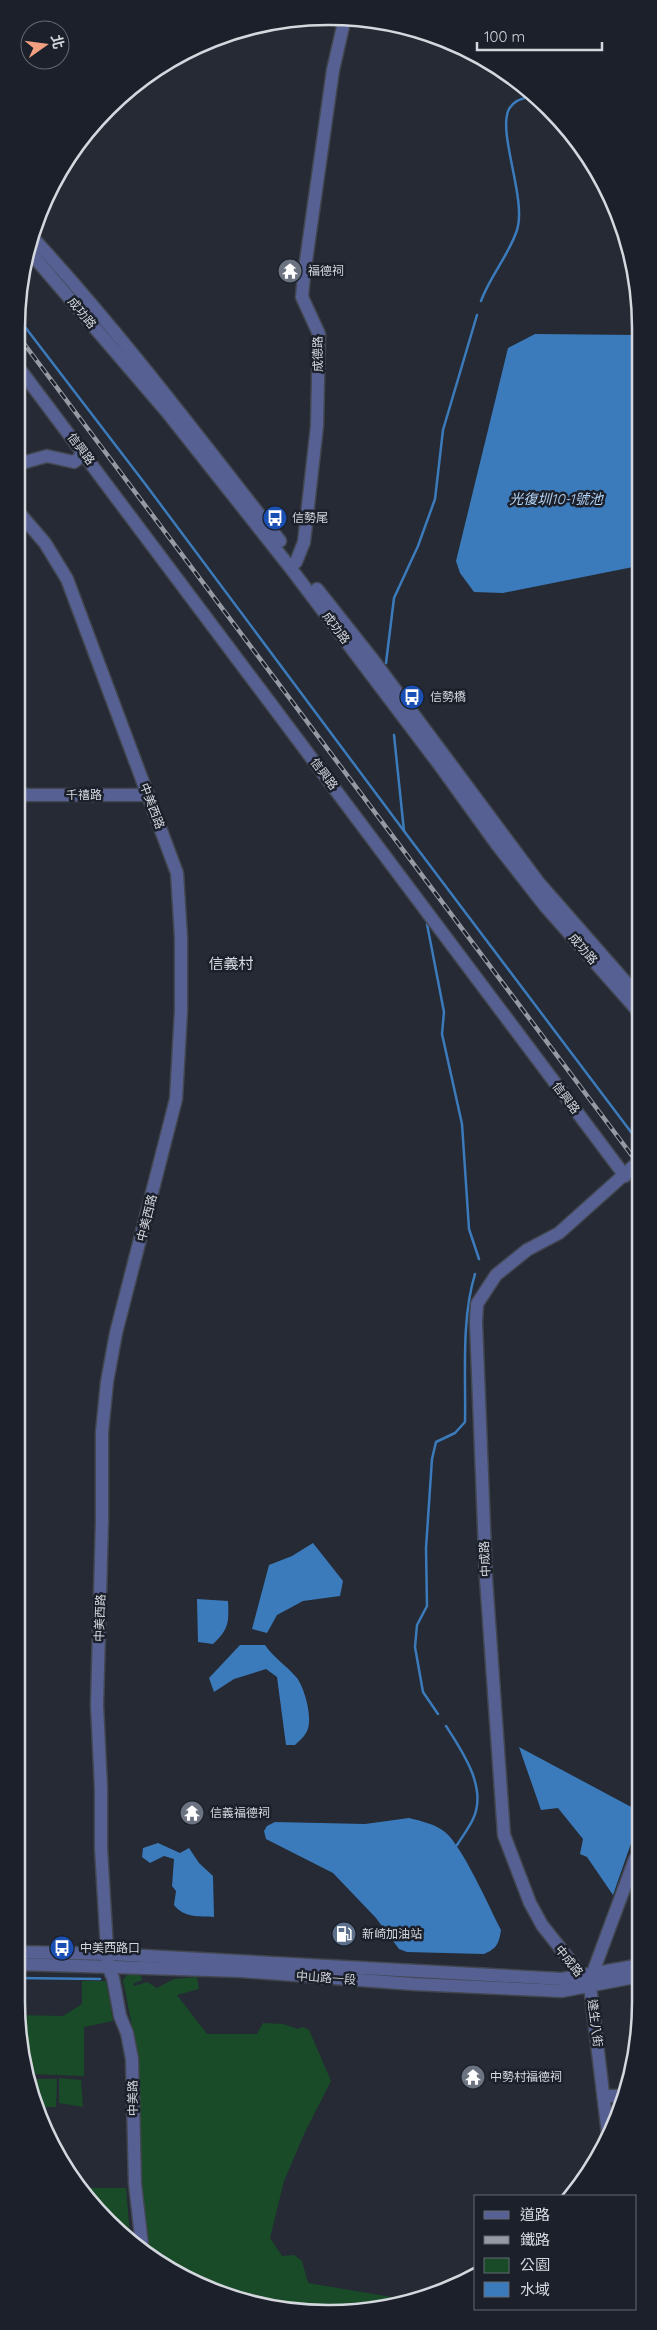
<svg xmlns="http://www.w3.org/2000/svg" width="657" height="2330" font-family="Quicksand,'Noto Sans TC',sans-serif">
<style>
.green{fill:#194b29}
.water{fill:#3c7bbb}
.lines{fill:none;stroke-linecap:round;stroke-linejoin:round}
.stream{stroke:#3c7bbb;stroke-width:2.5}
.minor-casing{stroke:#41464f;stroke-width:15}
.minor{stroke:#566092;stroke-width:12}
.rail-casing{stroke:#969aa2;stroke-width:4.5}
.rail{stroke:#1b202a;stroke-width:2.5;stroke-dasharray:8;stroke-linecap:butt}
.labels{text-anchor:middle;stroke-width:5;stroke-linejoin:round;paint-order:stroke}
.poi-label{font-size:12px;fill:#d4d8de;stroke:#1b202a;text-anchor:start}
.street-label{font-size:12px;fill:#d4d8de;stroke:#1b202a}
.water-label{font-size:14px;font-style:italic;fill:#b5d5f8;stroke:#1b202a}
.quarter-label{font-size:15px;fill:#d4d8de;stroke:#1b202a}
.rim{fill:none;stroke:#d4d8de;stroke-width:2.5}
</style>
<rect width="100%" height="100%" fill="#252a34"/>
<g class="green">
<polygon points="140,1973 142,1980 133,1984 134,1986 147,1982 157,1988 174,1979 197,1977 199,1989 177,1995 207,2034 257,2034 263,2023 283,2024 298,2029 303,2027 309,2030 331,2081 305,2132 284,2181 270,2238 282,2256 294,2255 302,2261 308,2283 415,2301 410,2303 308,2313 190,2281 147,2248 138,2171 138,2056 123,1980 128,1974"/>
<polygon points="82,1981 106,1981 113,2021 84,2027 84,2076 31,2074 19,2015 63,2016 82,2004"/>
<polygon points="59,2078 81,2080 83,2107 59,2103"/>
<polygon points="32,2079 57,2079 56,2107 37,2107"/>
<polygon points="82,2188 126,2188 130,2236 94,2208"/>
</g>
<g class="water">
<polygon points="535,334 638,335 638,566 503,593 474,592 460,573 456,561 508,348"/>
<polygon points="313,1543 343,1581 340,1596 303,1601 277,1615 267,1633 252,1629 269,1565 292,1556"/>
<path d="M197,1599L228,1601C229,1622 229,1629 213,1644L198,1642Z"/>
<path d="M240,1645H265C274,1658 287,1666 297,1678C305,1689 314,1721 306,1733C304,1737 299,1741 295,1745H286L277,1677L266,1669L234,1679L214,1692L209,1678Z"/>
<polygon points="519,1747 635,1809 635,1832 613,1895 587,1857 580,1854 583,1839 558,1808 541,1810"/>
<path d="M409,1818C421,1821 435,1824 445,1832C463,1847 489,1907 501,1930C499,1944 496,1949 484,1954L407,1952L399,1949L376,1918L333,1873L266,1839L264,1831L267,1826L275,1822L365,1824Z"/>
<path d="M158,1843L180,1853L189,1848L199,1863L213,1876L214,1917C199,1916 184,1918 174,1905L176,1891L172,1886L174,1859L164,1856L150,1863L142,1857L143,1848Z"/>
</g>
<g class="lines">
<g class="stream">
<path d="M481,301C490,276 509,255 517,230C527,199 497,132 509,109C514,100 522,99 531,96"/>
<polyline points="22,323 146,485 404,831"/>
<polyline points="386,663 394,598 418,546 435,499 443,430 477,315"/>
<polyline points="394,735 404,831 637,1140"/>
<polyline points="427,924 444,1012 442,1034 462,1124 469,1229 479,1259"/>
<path d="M438,1714L423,1692L415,1647L417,1625L427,1606L426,1548L432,1459L436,1442L455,1433L465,1422C466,1374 461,1320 475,1274"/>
<path d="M446,1726C462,1751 488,1788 473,1819C469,1828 462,1837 457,1845"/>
<polyline points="16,1978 100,1979"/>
</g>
<defs>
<g id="minor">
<path d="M34,239C122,335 200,439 280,541"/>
<polyline points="29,251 167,412 289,566 438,763 498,846 545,906 637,1010"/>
<polyline points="22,372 625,1176"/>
<polyline points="22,463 47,456 74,462 84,454"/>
<polyline points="21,515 45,543 67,579 177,873 181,938 181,1011 176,1099 116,1333 107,1382 102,1432 102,1521 97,1705 101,1788 101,1848 108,1966 113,1978 120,2016 127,2033 132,2059 135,2184 142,2245"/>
<polyline points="289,566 296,562 304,542 317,426 319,334 302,297 304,275 333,70 344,22"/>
<polyline points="317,589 374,661 539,883 637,995"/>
<polyline points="20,793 28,795 148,795"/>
<polyline points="16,1952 109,1954 562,1979 635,1966"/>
<polyline points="16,1964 241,1971 413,1984 562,1991 635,1977"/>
<polyline points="590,1986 542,1925 530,1903 504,1835 486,1578 476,1322 477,1304 496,1275 527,1250 559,1233 636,1164"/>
<polyline points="604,2096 622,2096"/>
<polyline points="608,2134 590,1986 592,1975 635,1859"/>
</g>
</defs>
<use href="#minor" class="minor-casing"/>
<use href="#minor" class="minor"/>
<defs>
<polyline id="rail" points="22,341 636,1161"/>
</defs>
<use href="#rail" class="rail-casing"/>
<use href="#rail" class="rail"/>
</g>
<defs>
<symbol id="temple-disc" viewBox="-11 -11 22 22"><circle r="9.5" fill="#6b7280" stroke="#1b202a"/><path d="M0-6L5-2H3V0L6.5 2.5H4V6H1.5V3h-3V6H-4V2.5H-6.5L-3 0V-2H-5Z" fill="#fff"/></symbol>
<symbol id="bus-disc" viewBox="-11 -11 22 22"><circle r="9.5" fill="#1a4fb4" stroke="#1b202a"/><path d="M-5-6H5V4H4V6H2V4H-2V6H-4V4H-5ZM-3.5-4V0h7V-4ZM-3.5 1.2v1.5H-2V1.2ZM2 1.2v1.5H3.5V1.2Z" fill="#fff"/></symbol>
<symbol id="fuel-disc" viewBox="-11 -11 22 22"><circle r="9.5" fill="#5c6f8a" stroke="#1b202a"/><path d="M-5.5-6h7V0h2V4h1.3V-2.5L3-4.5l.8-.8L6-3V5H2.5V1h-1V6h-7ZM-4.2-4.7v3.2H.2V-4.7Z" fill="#fff"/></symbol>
</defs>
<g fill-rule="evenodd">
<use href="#temple-disc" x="276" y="257" width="28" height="28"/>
<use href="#bus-disc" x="261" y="504" width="28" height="28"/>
<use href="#bus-disc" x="398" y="683" width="28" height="28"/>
<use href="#temple-disc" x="178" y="1799" width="28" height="28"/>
<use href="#fuel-disc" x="330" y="1920" width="28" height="28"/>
<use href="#bus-disc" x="48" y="1934" width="28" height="28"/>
<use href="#temple-disc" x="459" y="2063" width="28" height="28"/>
</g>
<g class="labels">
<g class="poi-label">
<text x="308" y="275">福德祠</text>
<text x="292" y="522">信勢尾</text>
<text x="430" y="701">信勢橋</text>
<text x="210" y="1817">信義福德祠</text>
<text x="362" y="1938">新崎加油站</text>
<text x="80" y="1952">中美西路口</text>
<text x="490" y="2081">中勢村福德祠</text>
</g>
<g class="street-label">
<text transform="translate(82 313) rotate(50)" y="4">成功路</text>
<text transform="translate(318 354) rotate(-91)" y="4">成德路</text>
<text transform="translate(81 449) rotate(53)" y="4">信興路</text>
<text transform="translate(336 628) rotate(53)" y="4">成功路</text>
<text transform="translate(324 774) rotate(53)" y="4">信興路</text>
<text x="84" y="799">千禧路</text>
<text transform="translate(152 806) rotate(69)" y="4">中美西路</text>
<text transform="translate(583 949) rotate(49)" y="4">成功路</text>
<text transform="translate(566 1098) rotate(53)" y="4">信興路</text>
<text transform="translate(147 1218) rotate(-76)" y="4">中美西路</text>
<text transform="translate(485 1559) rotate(-93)" y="4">中成路</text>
<text transform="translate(100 1618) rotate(-88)" y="4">中美西路</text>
<text transform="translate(569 1961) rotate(51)" y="4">中成路</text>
<text transform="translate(326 1978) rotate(4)" y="4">中山路一段</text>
<text transform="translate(595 2023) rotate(83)" y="4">達生八街</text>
<text transform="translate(133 2098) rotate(-91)" y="4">中美路</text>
</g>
<g class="water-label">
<text x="556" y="504">光復圳10-1號池</text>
</g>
<g class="quarter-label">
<text x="231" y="969">信義村</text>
</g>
</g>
<path d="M0 0H657V2330H0ZM328 25H329A303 303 0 0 1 632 328V2002A303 303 0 0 1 329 2305H328A303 303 0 0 1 25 2002V328A303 303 0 0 1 328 25Z" fill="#1b202a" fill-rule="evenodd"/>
<path class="rim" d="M328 25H329A303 303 0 0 1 632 328V2002A303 303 0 0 1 329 2305H328A303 303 0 0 1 25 2002V328A303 303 0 0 1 328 25Z"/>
<rect x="474" y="2195" width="162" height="115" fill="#1b202a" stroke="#656a72"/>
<rect x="484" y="2211" width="25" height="8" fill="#566092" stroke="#656a72"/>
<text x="520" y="2220" font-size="15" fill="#d4d8de">道路</text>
<rect x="484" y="2236" width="25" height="8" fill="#969aa2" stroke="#656a72"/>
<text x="520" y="2245" font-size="15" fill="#d4d8de">鐵路</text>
<rect x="484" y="2258" width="25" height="15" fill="#194b29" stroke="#656a72"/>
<text x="520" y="2270" font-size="15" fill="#d4d8de">公園</text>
<rect x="484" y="2282" width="25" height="15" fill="#3c7bbb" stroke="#656a72"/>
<text x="520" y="2295" font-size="15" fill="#d4d8de">水域</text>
<g transform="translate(45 45) rotate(76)"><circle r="24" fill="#1b202a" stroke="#656a72"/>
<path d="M0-4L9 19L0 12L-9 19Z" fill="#f2a07f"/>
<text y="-8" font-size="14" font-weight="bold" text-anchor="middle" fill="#d4d8de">北</text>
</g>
<path d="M477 42v8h125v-8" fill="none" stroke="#d4d8de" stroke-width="2.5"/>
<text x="484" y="42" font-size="15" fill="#d4d8de" stroke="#1b202a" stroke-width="4" paint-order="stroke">100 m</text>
</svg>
